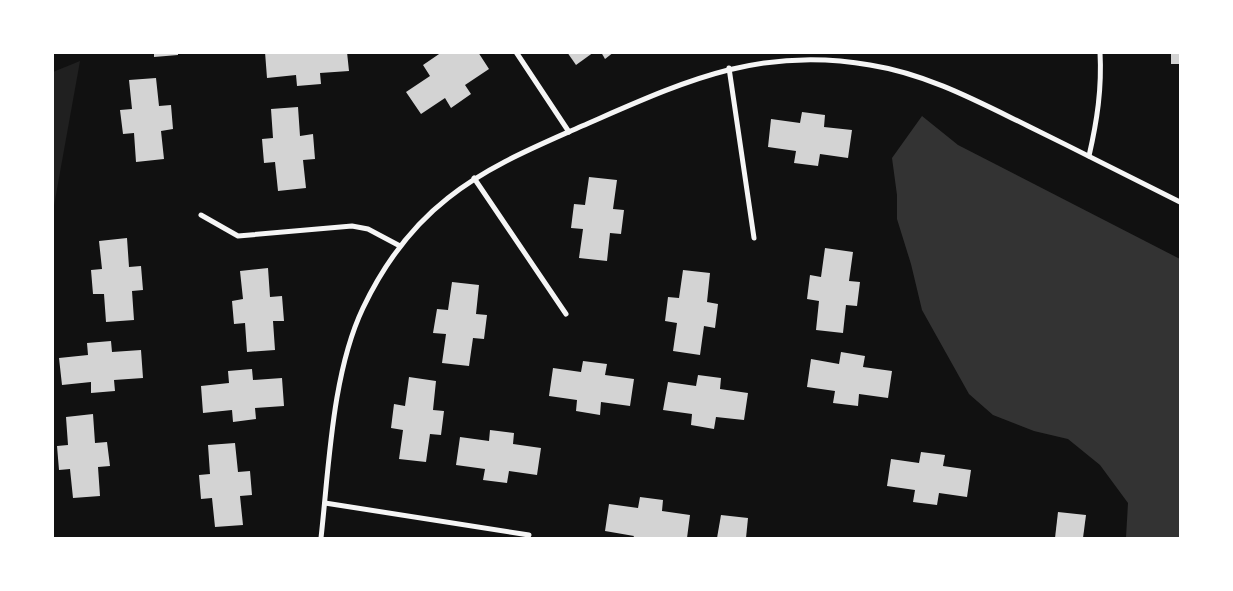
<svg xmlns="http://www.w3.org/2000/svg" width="1233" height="591" font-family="Karla,sans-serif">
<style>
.green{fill:#202020}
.water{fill:#333}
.building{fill:#d3d3d3}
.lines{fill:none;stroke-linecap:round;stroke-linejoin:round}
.minor{stroke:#f5f5f5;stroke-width:5}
</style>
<rect width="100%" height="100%" fill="#111"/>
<polygon class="green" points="80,61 53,211 53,72"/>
<polygon class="water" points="922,116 958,145 1180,259 1180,538 1126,538 1128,503 1100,465 1068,439 1034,431 993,415 969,394 922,310 911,264 897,219 897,195 892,158"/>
<g class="building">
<polygon points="154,52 178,52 178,55 154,57"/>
<polygon points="265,52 347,52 349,71 320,73 321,84 297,86 296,75 267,78"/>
<polygon points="442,52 478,52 489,69 465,85 471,94 451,108 445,98 421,114 406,92 430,76 423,65"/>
<polygon points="567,52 594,52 576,65"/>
<polygon points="601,52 614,52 605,59"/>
<rect x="1171" y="52" width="9" height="12"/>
<polygon points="156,78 159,106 171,105 173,129 161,131 164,159 136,162 134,133 123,134 120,110 132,109 129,80"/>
<polygon points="298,107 300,136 313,134 315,159 303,160 306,188 278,191 275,162 264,163 262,139 273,138 271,109"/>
<polygon points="802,112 825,115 824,127 852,130 848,158 820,154 818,166 794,163 796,151 768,147 771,119 800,123"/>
<polygon points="589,177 617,180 613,209 624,210 621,234 610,233 607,261 579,258 583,229 571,228 574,204 585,205"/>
<polygon points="127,238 129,267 141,266 143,290 132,291 134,320 106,322 104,294 93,294 91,270 102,269 99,241"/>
<polygon points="825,248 853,252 849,281 860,282 857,306 846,305 843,333 816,330 819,301 807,299 810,275 821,277"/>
<polygon points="268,268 270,297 282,296 284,321 273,321 275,350 247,352 245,323 234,324 232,301 243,299 240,271"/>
<polygon points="683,270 710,273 707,302 718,304 715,328 704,326 700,355 673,351 677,323 665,321 668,297 679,298"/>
<polygon points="452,282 479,285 476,314 487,315 484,339 473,338 469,366 442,363 446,334 433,333 437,309 448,310"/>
<polygon points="111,341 112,352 141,350 143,378 114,380 115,391 91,393 91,382 62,385 59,358 88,355 87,343"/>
<polygon points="841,352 865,356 863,367 892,371 888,398 859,394 858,406 833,403 835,391 807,387 811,359 839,364"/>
<polygon points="583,361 607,364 605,375 634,379 630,406 601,402 600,415 576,411 577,400 549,396 553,368 581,372"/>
<polygon points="252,369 253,380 282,378 284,406 255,408 256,419 233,422 232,410 203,413 201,386 229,383 228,371"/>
<polygon points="698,375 721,378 720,389 748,393 744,420 716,417 714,429 691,425 692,414 663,410 668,382 696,386"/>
<polygon points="409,377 436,381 433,410 444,411 441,435 430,434 426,462 399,459 403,430 391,428 394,404 405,406"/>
<polygon points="93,414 95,443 107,442 110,466 98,467 100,496 73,498 70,469 59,470 57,446 68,445 66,417"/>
<polygon points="490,430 514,433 513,444 541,448 537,475 509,471 507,483 483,480 485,469 456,465 460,437 489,441"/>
<polygon points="235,443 238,472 250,471 252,495 240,496 243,525 215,527 212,498 201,499 199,475 210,474 208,445"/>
<polygon points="921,452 945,455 943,466 971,470 967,497 939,493 937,505 913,502 915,490 887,486 891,459 919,463"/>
<polygon points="640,497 663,500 662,511 690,515 687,538 633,538 634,536 605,531 609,504 638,508"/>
<polygon points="1058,512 1086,515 1083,538 1055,538"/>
<polygon points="721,515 748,518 746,538 717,538"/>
</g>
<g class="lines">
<g class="minor">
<polyline points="516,52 569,132"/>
<polyline points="729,68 754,238"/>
<path d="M1089,156C1097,121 1102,89 1100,52"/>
<polyline points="474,178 566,314"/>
<polyline points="201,215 238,236 352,226 368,229 400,246"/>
<polyline points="325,503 529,535"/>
<path d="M321,538C329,467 332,373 363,308C383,266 411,227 448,198C488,166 535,147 582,126C681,83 758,45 870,65C927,74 977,101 1028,126C1079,151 1130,177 1180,202"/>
</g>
</g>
<rect width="1233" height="591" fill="none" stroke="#ffffff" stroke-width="108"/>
</svg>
